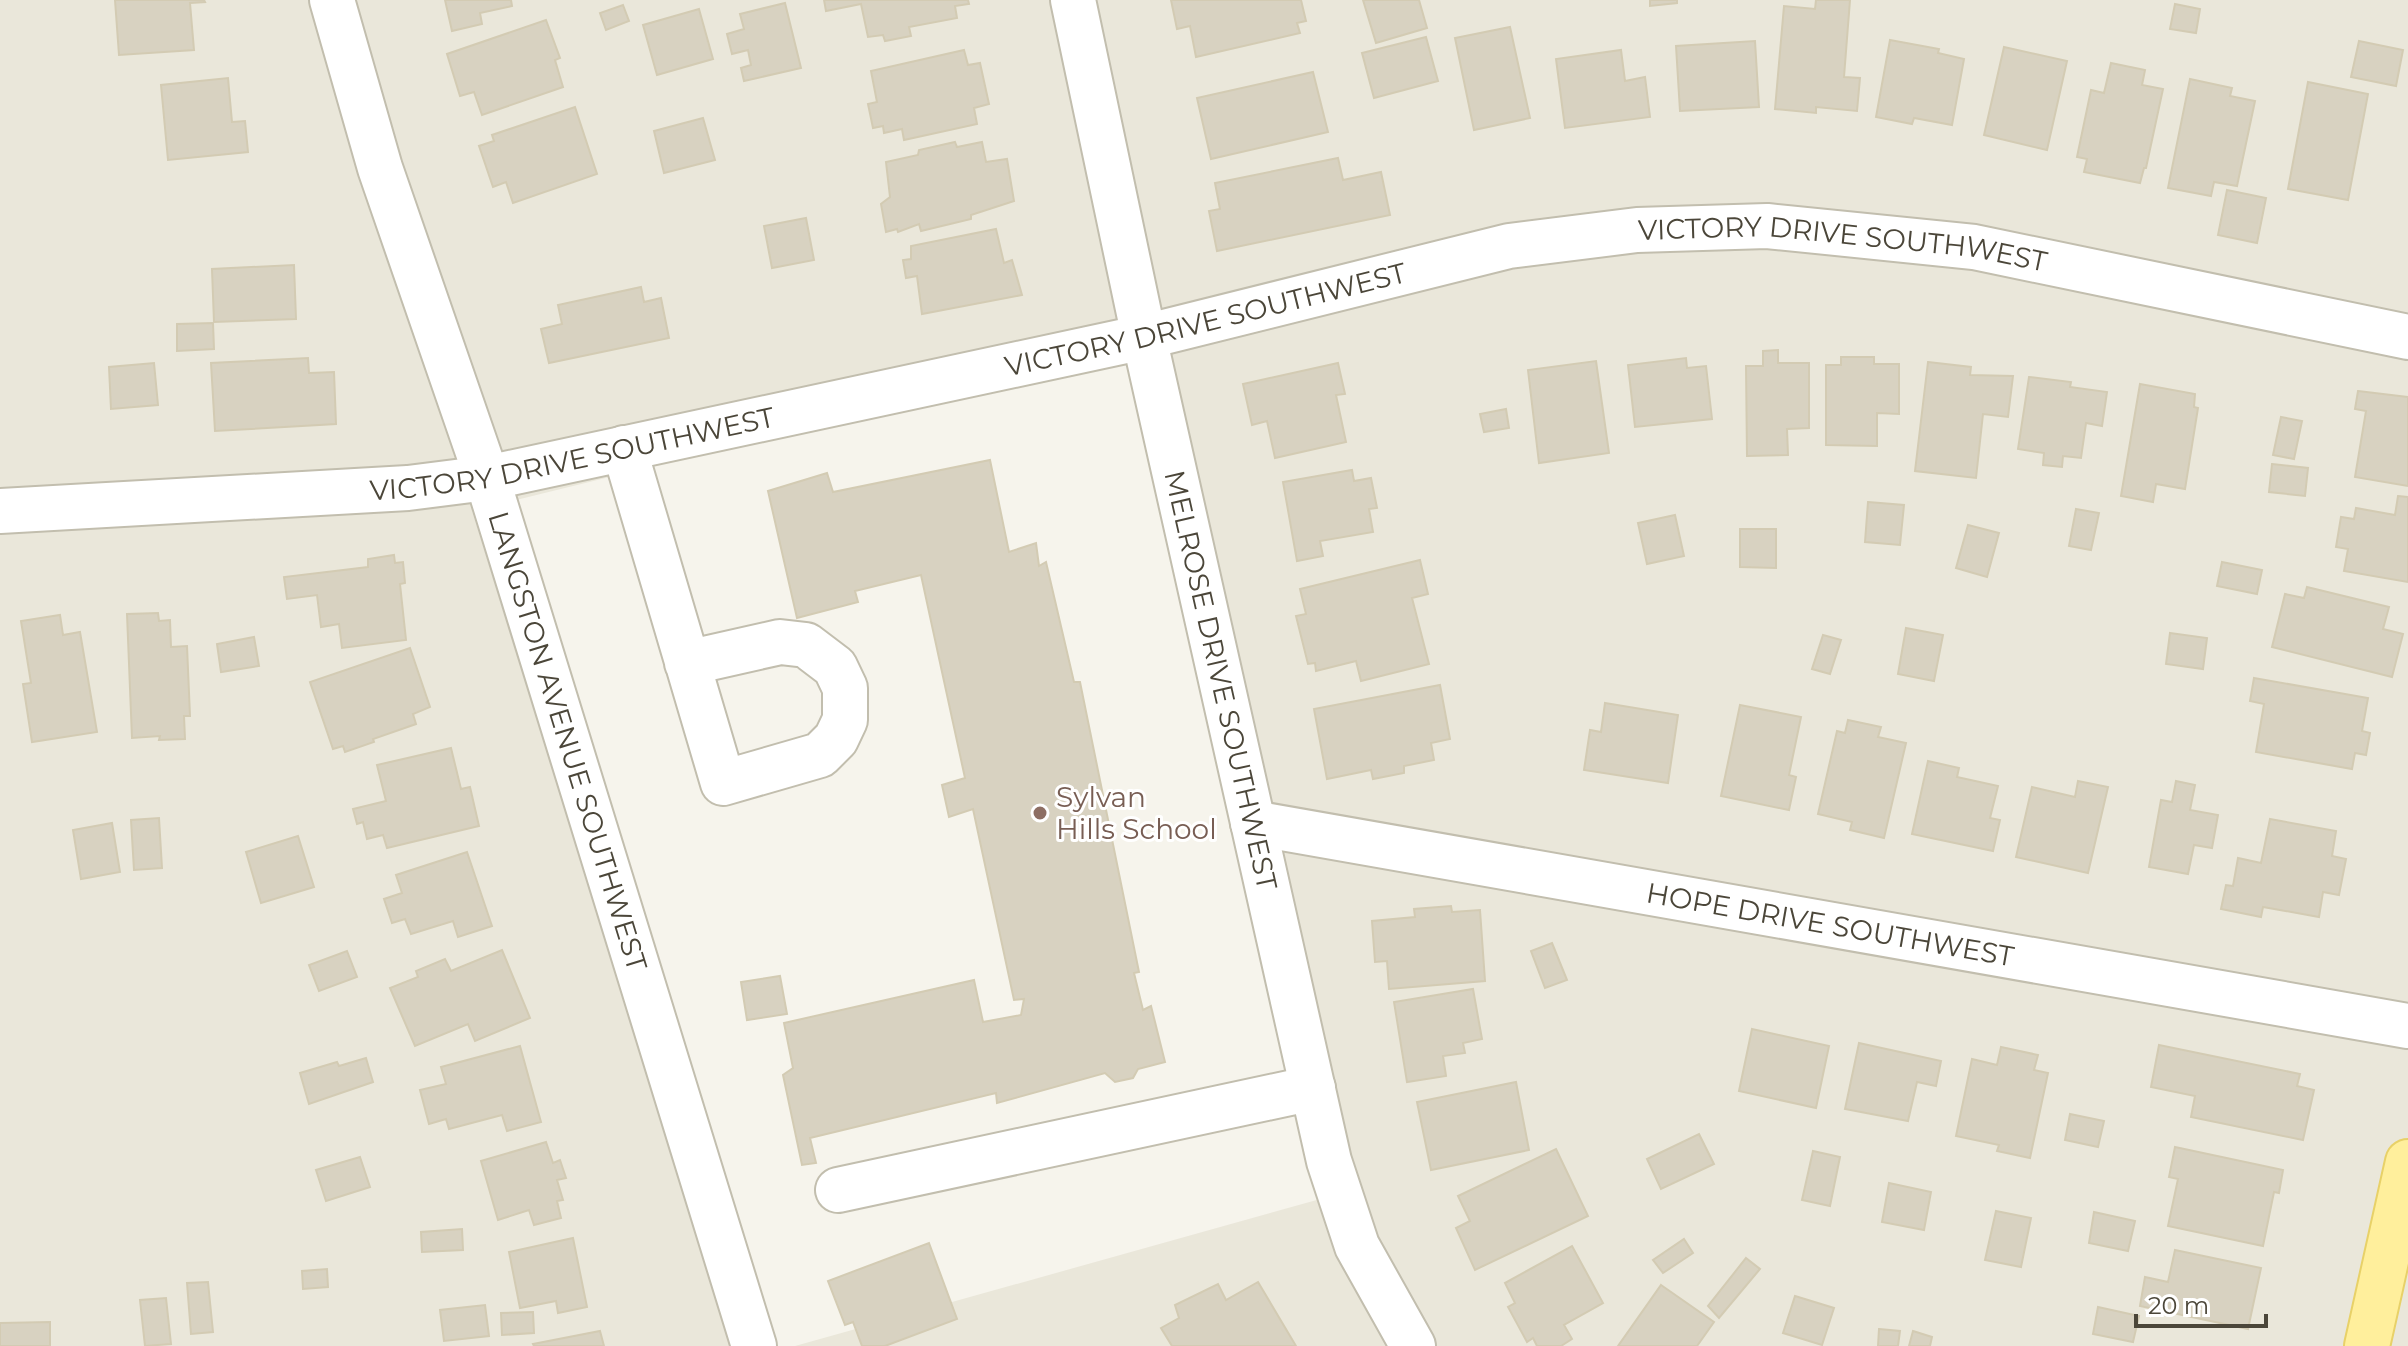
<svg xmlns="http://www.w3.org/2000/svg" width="2408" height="1346" font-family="Montserrat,sans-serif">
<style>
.residential{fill:#eae7da}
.building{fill:#d8d2c1;stroke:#d3cbb3;stroke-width:2}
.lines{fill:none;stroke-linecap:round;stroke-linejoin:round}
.minor-casing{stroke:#c2beae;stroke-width:48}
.major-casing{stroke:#e8d168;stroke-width:48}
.minor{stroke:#fff;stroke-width:44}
.major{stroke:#ffef9c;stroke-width:44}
.education-dot{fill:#8d6e63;stroke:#fff;stroke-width:3}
.labels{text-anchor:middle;stroke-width:6;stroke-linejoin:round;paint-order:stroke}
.street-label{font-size:28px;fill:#4b4639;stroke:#fff}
.education-label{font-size:28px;fill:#785e54;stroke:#fff;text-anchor:start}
</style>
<rect width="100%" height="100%" fill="#f6f4ec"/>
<polygon class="residential" points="0,0 2408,0 2408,1346 795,1346 1349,1191 1124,350 472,511 736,1346 0,1346"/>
<g class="building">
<polygon points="115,0 204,0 205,2 190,3 194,50 119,55"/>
<polygon points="445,0 511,0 512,6 480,13 482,24 452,31"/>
<polygon points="824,0 968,0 969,4 955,6 957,18 909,27 911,36 885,41 883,35 868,37 861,4 826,11"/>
<polygon points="1171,0 1301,0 1306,21 1297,23 1300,33 1196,57 1190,26 1177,29"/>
<polygon points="1363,0 1419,0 1427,28 1376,43"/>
<polygon points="1650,0 1677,0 1677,3 1650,6"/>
<polygon points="1816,0 1850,0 1844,77 1860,78 1857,111 1816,107 1816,113 1775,109 1784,6 1815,9"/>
<polygon points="785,3 801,68 744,81 741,68 751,65 748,50 732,54 727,34 744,29 740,14"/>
<polygon points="2175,4 2200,9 2196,33 2170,29"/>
<polygon points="623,5 629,21 606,30 600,13"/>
<polygon points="699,9 713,59 657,75 643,25"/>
<polygon points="546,20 560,58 555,60 563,87 482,115 474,92 460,96 447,54"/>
<polygon points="1510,27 1530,118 1474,130 1455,38"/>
<polygon points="1426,37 1438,81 1374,98 1362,53"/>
<polygon points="1890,40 1939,49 1938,53 1964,59 1952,125 1914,118 1912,124 1876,117"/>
<polygon points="1755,41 1759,107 1680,111 1676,46"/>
<polygon points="2359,41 2403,50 2396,86 2351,77"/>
<polygon points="2004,47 2067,61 2047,150 1984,135"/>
<polygon points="964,50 968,65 980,63 989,104 974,108 977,124 904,140 902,129 884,133 883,126 873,128 868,104 877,102 871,71"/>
<polygon points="1621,50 1625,81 1645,77 1650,117 1565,128 1556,59"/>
<polygon points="2111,63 2145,70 2142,85 2163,89 2146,168 2144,168 2140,183 2084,172 2087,159 2077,157 2091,90 2104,93"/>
<polygon points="1313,72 1328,132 1211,159 1197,98"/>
<polygon points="228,78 232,122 245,121 248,152 168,160 161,85"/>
<polygon points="2190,79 2232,88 2230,96 2255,101 2237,186 2214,182 2211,196 2168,188"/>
<polygon points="2308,82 2368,94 2348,200 2288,189"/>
<polygon points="575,107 597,174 513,203 506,182 493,187 479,146 494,141 492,135"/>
<polygon points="703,118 715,160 664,173 654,131"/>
<polygon points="955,142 957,147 982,142 986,162 1007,159 1014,201 971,215 971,219 921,231 919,224 898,232 897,229 886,232 881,204 890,197 886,162 918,155 919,150"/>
<polygon points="1338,158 1343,180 1381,172 1390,215 1217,251 1209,211 1220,209 1215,183"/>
<polygon points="2227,190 2266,198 2257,243 2218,235"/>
<polygon points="806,218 814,260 772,268 764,226"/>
<polygon points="996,229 1004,263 1012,260 1022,295 922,314 917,276 906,278 903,260 911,259 911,246"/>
<polygon points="294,265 296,319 214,322 212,269"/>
<polygon points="641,287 644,302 661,298 669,338 549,363 541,329 562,324 558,305"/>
<polygon points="213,323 214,349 177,351 177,324"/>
<polygon points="1778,350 1778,363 1809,363 1809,428 1787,429 1788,455 1747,456 1746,366 1763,366 1763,351"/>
<polygon points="1841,357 1874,357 1874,364 1899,364 1899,414 1877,413 1877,446 1826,445 1826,365 1841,365"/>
<polygon points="308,358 309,373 334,372 336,424 215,431 211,363"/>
<polygon points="1686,358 1687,368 1706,366 1712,419 1635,427 1628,365"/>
<polygon points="1596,361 1609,453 1539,463 1528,370"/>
<polygon points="1928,362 1971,367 1970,375 2013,376 2008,417 1983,414 1976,478 1915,471"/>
<polygon points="154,363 158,405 111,409 109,367"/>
<polygon points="1338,363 1345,394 1336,395 1346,442 1275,458 1267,421 1252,425 1243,384"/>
<polygon points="2029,377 2071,382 2070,387 2107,392 2102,426 2086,423 2081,458 2063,456 2062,467 2043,465 2044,453 2018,449"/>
<polygon points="2140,384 2195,394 2194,407 2198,408 2185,489 2156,484 2153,502 2121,496"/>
<polygon points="2358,391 2408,397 2408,486 2355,477 2366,411 2355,409"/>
<polygon points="1506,409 1509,428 1484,432 1480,414"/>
<polygon points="2281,417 2302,421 2294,459 2273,455"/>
<polygon points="990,460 1009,552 1036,543 1039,566 1046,562 1074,682 1080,682 1139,972 1134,973 1143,1010 1151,1006 1165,1062 1138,1069 1133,1078 1115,1082 1105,1073 997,1103 996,1093 810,1138 816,1163 802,1165 783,1075 793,1068 784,1023 974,980 983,1022 1021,1015 1024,999 1014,1000 973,809 949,817 942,785 965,778 921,575 855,591 858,602 797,618 768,491 827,473 833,492"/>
<polygon points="2272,464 2308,468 2305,496 2269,492"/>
<polygon points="1352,470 1354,481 1371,478 1377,508 1369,509 1373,532 1320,541 1323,556 1297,561 1283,482"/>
<polygon points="2398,496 2408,497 2408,582 2344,571 2348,549 2336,547 2341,517 2354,519 2356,508 2395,515"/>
<polygon points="1868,502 1904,505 1900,545 1865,542"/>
<polygon points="2076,509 2099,513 2091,550 2069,546"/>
<polygon points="1675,515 1684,556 1647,564 1638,523"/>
<polygon points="1968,525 1999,533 1987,577 1956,568"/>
<polygon points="1740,529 1776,529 1776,568 1740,567"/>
<polygon points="394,555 395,563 403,562 405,583 400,584 406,640 342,648 339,624 321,627 317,595 287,599 284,577 368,567 368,559"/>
<polygon points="1420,560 1428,594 1412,598 1429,664 1361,681 1356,661 1316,671 1315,663 1308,664 1296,616 1306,614 1300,589"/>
<polygon points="2222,562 2262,570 2257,594 2217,586"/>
<polygon points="2307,587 2389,607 2383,629 2403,634 2392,677 2272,647 2285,594 2304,598"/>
<polygon points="158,613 159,621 170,620 171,647 187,646 190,716 184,716 185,739 159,740 160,736 132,738 127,614"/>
<polygon points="60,615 63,635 80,632 97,732 32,742 23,684 31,683 21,621"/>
<polygon points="1906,628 1943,635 1934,681 1898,674"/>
<polygon points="2170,633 2207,638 2203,669 2166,664"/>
<polygon points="1823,635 1841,640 1830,674 1812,669"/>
<polygon points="254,637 259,666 221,672 217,644"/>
<polygon points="410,648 430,707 413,714 416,724 373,739 374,742 345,752 343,746 333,749 310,682"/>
<polygon points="2254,678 2368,698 2362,731 2370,733 2366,755 2355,753 2352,769 2256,752 2264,704 2250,701"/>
<polygon points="1440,685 1450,739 1431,743 1434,760 1404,766 1404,773 1373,779 1371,770 1327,779 1314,709"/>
<polygon points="1605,703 1678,715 1668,783 1584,770 1590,730 1601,732"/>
<polygon points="1740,705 1801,717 1789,775 1796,777 1789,810 1721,796"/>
<polygon points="1848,720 1881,727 1878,737 1906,743 1884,838 1850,830 1852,822 1818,814 1837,731 1845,733"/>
<polygon points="451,748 461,789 470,787 479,826 387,848 383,835 367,839 363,822 357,824 353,809 386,801 377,765"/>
<polygon points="1928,761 1959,768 1957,777 1998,786 1990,818 2000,820 1993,851 1912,834"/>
<polygon points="2078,781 2108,787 2088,873 2016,857 2032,787 2075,797"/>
<polygon points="2176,781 2195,785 2190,810 2218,815 2212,848 2194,845 2188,874 2149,867 2161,800 2172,802"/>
<polygon points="159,818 162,868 134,870 131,820"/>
<polygon points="2270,819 2336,831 2332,856 2346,859 2339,895 2323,892 2319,917 2263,907 2261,917 2221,909 2226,885 2233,886 2238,858 2261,863"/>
<polygon points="112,823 120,872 81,879 73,830"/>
<polygon points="298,836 314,887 261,903 246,852"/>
<polygon points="467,852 492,926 458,937 453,921 411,934 405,919 392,923 384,899 402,893 396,875"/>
<polygon points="1451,906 1452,912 1480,910 1485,981 1389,989 1387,961 1375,962 1372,921 1415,917 1414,909"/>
<polygon points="1552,943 1567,980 1545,988 1531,951"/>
<polygon points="502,950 530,1018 475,1041 468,1024 415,1046 390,988 418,977 416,971 445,959 451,971"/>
<polygon points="347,951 357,977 319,991 309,965"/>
<polygon points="780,976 787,1014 747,1020 741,982"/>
<polygon points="1473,989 1482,1039 1463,1043 1465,1053 1443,1056 1446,1076 1407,1082 1394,1002"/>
<polygon points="1752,1029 1829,1046 1816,1108 1739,1091"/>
<polygon points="1859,1043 1941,1061 1936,1086 1917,1082 1908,1121 1845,1109"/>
<polygon points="2159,1045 2300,1074 2297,1086 2314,1090 2303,1140 2191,1117 2195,1096 2151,1087"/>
<polygon points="520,1046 541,1122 507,1131 502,1115 449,1129 446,1119 429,1124 420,1090 446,1084 441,1067"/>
<polygon points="2001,1047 2038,1055 2034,1070 2048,1073 2030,1158 1997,1151 1999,1145 1956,1136 1972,1059 1997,1065"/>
<polygon points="366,1058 373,1082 309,1104 300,1073 337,1062 339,1066"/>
<polygon points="1516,1082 1529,1150 1431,1170 1417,1102"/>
<polygon points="2070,1114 2104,1121 2098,1147 2065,1140"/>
<polygon points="1699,1134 1714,1164 1661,1189 1647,1159"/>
<polygon points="546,1142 553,1163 560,1160 566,1178 557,1180 563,1200 557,1201 561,1218 534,1225 529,1210 498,1220 481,1161"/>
<polygon points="2175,1147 2283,1170 2279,1193 2274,1192 2263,1246 2168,1226 2178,1179 2169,1177"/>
<polygon points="1556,1149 1588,1216 1475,1270 1456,1228 1470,1221 1458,1196"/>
<polygon points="1813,1151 1840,1157 1830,1206 1802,1200"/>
<polygon points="360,1157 370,1187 326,1201 316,1170"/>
<polygon points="1889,1183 1931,1192 1924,1230 1882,1222"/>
<polygon points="1996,1211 2031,1218 2021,1267 1985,1260"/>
<polygon points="2094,1212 2135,1221 2128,1251 2089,1243"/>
<polygon points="462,1229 463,1250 422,1252 421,1232"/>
<polygon points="573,1238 587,1307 558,1313 556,1301 520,1308 509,1252"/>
<polygon points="1684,1239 1693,1253 1663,1273 1653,1260"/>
<polygon points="929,1243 957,1319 885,1346 862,1346 853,1322 845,1325 828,1281"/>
<polygon points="1572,1246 1603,1303 1564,1325 1572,1339 1561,1346 1537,1346 1533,1338 1527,1342 1508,1307 1515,1303 1505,1283"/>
<polygon points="2175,1250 2261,1268 2248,1329 2140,1306 2145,1277 2168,1282"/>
<polygon points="1746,1258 1760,1269 1719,1318 1708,1306"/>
<polygon points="327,1269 328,1287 303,1289 302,1271"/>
<polygon points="208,1282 213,1332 191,1334 187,1283"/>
<polygon points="1258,1282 1296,1346 1172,1346 1161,1328 1179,1318 1175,1305 1218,1284 1226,1300"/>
<polygon points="1661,1285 1714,1322 1697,1346 1618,1346"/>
<polygon points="1795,1296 1834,1308 1822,1345 1783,1333"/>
<polygon points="166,1298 171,1344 145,1346 140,1300"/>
<polygon points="485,1305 489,1336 444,1341 440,1310"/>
<polygon points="2098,1307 2139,1316 2133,1342 2093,1334"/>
<polygon points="533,1312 534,1333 502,1335 501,1313"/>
<polygon points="50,1322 50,1346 0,1346 0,1323"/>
<polygon points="1879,1329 1900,1331 1898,1346 1878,1346"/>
<polygon points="600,1331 604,1346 534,1346 533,1344"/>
<polygon points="1913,1331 1932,1337 1930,1346 1909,1346"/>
</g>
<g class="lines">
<defs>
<g id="minor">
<path id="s1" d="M332,0L380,168L487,478L754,1346"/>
<path id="s2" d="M1073,0L1144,337L1329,1161L1357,1246L1413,1346"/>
<polyline points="624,448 723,783 820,755 836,739 845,720 845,688 835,667 806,645 780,642 687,663"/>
<path id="s3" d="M0,511L408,488L487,478L1144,337L1509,246L1637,230L1767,226L1974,247L2408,337"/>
<path id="s4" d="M1253,823L2408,1026"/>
<polyline points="838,1190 1313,1088"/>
</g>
<polyline id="major" points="2367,1346 2408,1162"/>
</defs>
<use href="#minor" class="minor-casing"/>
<use href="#major" class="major-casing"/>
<use href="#minor" class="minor"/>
<use href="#major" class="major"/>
</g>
<circle class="education-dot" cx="1040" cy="813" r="8"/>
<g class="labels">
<g class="street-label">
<text dy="10" stroke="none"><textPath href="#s3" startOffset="1872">VICTORY DRIVE SOUTHWEST</textPath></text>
<text dy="10" stroke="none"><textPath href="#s3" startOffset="1224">VICTORY DRIVE SOUTHWEST</textPath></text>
<text dy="10" stroke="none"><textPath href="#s3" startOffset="576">VICTORY DRIVE SOUTHWEST</textPath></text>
<text dy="10" stroke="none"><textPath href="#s2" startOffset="696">MELROSE DRIVE SOUTHWEST</textPath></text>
<text dy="10" stroke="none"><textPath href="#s1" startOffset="778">LANGSTON AVENUE SOUTHWEST</textPath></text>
<text dy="10" stroke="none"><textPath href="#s4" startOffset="586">HOPE DRIVE SOUTHWEST</textPath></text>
</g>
<g class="education-label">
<text x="1056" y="807">Sylvan<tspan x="1056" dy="32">Hills School</tspan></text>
</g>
</g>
<path d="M2136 1314v12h130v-12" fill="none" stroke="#4b4639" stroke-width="4"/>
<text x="2148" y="1314" font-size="24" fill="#4b4639" stroke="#ffffff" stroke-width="6" paint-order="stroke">20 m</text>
</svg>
